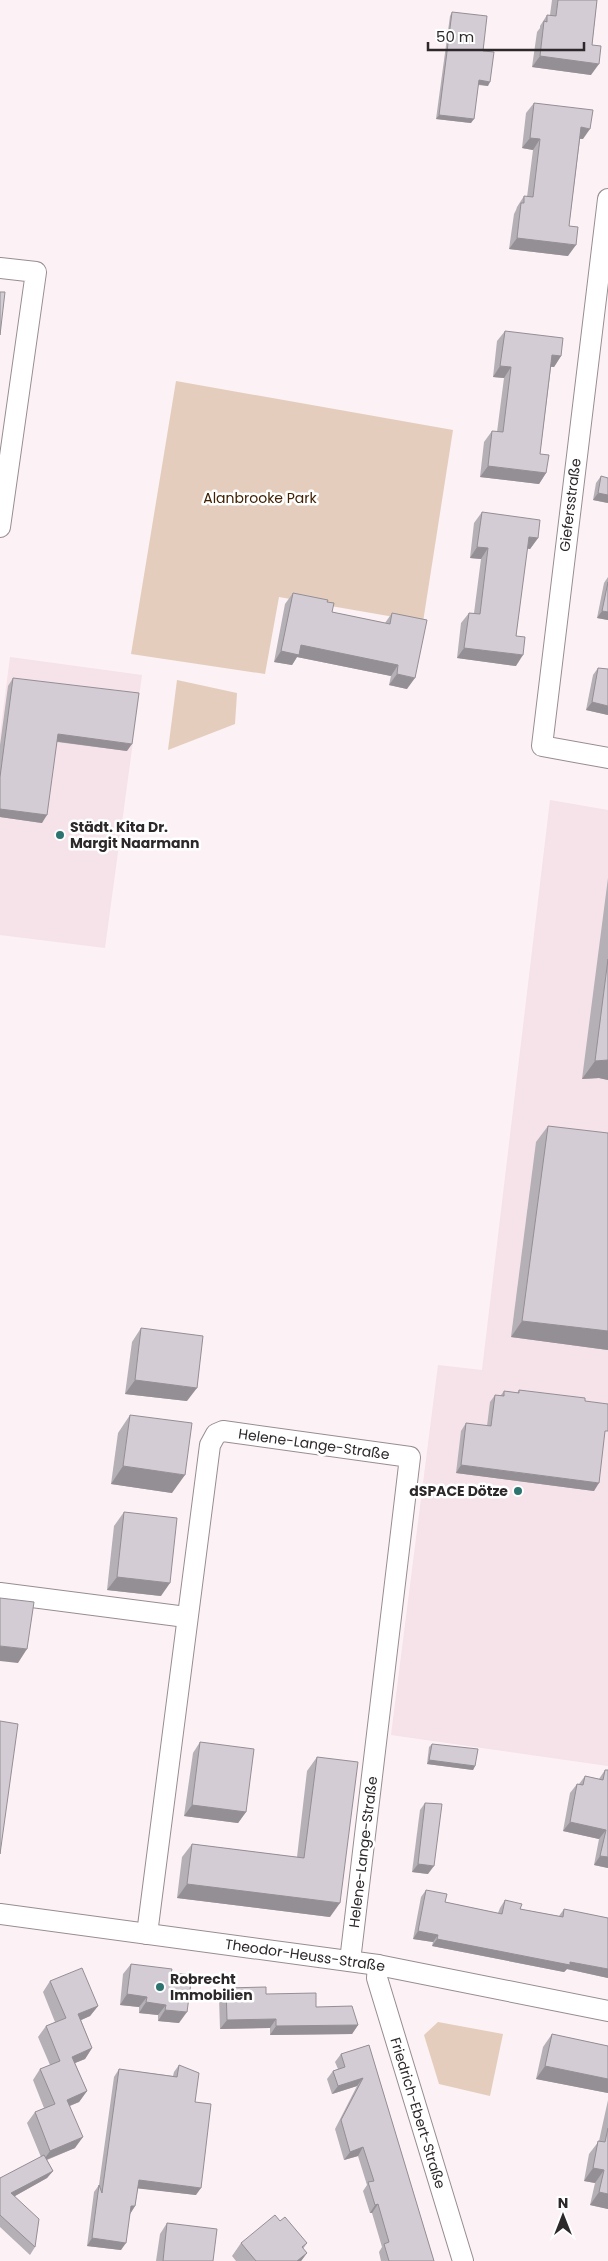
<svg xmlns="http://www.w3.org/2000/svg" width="608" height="2261" font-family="Poppins,sans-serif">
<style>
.built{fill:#f6e2e9}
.green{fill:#e4cdbc}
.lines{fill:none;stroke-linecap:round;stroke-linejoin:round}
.street-casing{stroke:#978d91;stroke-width:22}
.street{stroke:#fff;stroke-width:20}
.wall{fill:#b5afb6}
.shaded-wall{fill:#948f94}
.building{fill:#d3ccd4;stroke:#948f94}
.poi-dot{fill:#2b7470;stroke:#fff;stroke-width:2}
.labels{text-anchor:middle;stroke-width:5;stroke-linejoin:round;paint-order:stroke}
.park-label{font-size:14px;fill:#412102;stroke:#fff}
.street-label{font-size:14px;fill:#2d292a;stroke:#fff}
.poi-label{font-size:14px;font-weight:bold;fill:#2d292a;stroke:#fff;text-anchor:start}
</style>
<rect width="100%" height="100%" fill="#fcf1f5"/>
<g class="built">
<polygon points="10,657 142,675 105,948 0,935 0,735"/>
<polygon points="550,800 608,810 608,1766 391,1735 438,1365 482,1370"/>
</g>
<g class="green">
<polygon points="176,381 453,430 423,622 279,597 265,674 131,654"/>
<polygon points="177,680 237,693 235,724 168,750"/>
<polygon points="438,2022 503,2034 490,2096 439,2084 424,2035"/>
</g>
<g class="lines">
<defs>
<g id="street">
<polyline points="608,199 542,746 608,758"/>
<polyline points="0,268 36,272 0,527"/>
<polyline points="0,1593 186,1617"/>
<polyline points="0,1914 378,1965 608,2011"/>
<polyline points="147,1934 210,1445 216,1434 223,1431 410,1457 350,1961"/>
<polyline points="378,1965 377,1978 463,2261"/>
</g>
</defs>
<use href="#street" class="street-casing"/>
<use href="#street" class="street"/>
</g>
<g class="wall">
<polygon points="552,0 597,0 592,45 591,75 532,67 537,32 540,28 540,26 547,15 550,15"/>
<polygon points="452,12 483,51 488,86 478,85 471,123 436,119 450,16"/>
<polygon points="534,103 583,139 580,139 569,226 568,256 509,249 514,214 516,210 517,207 524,196 527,197 533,150 522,148 526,113"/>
<polygon points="505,331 561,356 554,367 551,367 540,454 546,473 539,484 480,477 484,442 492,431 497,432 504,378 493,377 497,341"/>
<polygon points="601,476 608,503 593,500 596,483"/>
<polygon points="482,512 538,538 530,549 527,548 516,636 516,666 457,658 461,623 469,613 474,613 481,559 470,558 474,523"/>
<polygon points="608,577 608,620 597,618 604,583"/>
<polygon points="293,593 327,602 332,612 385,623 392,613 407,689 389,685 391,676 297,657 292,665 274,662 285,604"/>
<polygon points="598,668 608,715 586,710 593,675"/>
<polygon points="13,678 127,751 57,742 42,823 0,817 0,745 8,686"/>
<polygon points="608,878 608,1080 599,1078 582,1079"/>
<polygon points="548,1126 608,1350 511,1337 536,1142"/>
<polygon points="141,1328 187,1401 125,1394 132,1342"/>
<polygon points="519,1390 585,1401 604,1436 594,1491 456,1473 461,1431 466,1423 487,1426 490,1402 495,1395 501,1395 504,1391 517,1393"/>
<polygon points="130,1415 172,1493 111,1484 118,1433"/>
<polygon points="124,1512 161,1596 107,1590 114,1526"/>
<polygon points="200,1742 246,1812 238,1823 184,1816 193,1753"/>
<polygon points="432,1744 475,1766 473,1770 427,1764 429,1747"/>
<polygon points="317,1757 330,1917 177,1898 182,1857 192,1844 297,1857 307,1771"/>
<polygon points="605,1770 608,1770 608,1868 594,1865 599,1839 563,1831 570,1793 577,1784 579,1784 585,1776 599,1779"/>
<polygon points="425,1803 428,1874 412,1872 420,1810"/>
<polygon points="426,1890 445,1902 498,1913 500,1908 505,1900 520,1909 559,1916 564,1909 608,1918 608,1978 567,1969 564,1972 432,1946 433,1942 413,1939 421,1897"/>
<polygon points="131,1964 171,1973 179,2023 158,2021 158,2015 139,2013 139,2007 120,2005 123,1974"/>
<polygon points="50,1981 98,2006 90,2016 81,2020 92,2048 85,2059 75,2063 87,2091 79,2102 70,2106 75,2148 47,2160 53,2171 47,2178 15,2196 35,2247 30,2255 0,2227 0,2178 41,2157 27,2123 35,2112 44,2108 33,2080 40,2069 50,2065 38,2037 46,2026 55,2022 43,1992"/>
<polygon points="226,1988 266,1994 316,2007 358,2025 352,2034 270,2035 270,2028 220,2029 219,1997"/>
<polygon points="552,2034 608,2046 608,2093 536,2079 543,2047"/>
<polygon points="369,2045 434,2261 381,2261 379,2252 382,2247 372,2213 370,2213 363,2191 367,2185 358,2156 344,2160 335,2129 357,2086 332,2094 327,2079 333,2071 338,2069 335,2062 341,2054"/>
<polygon points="179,2065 195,2102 196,2195 138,2188 135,2206 130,2214 121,2250 87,2246 94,2192 99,2185 114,2077 119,2069 173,2076 174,2072"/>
<polygon points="608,2100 608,2209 590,2205 595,2183 584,2181 589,2154 599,2141"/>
<polygon points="280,2221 307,2243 303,2249 307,2253 301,2261 236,2261 232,2256 241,2243"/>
<polygon points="167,2223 213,2261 156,2261 160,2234"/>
</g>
<g class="shaded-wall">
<polygon points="540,56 599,64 591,75 532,67"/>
<polygon points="479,80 490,82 488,86 476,84"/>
<polygon points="439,115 474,119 471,123 436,119"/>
<polygon points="581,127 590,129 583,139 574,138"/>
<polygon points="530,138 540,139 533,150 522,148"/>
<polygon points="517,238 576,245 568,256 509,249"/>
<polygon points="552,355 561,356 554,367 545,366"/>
<polygon points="500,366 511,367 504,378 493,377"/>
<polygon points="488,466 546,473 539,484 480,477"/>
<polygon points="598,493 608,495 608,503 593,500"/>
<polygon points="529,537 538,538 530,549 521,548"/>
<polygon points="477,547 488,548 481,559 470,558"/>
<polygon points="602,611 608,612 608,620 597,618"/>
<polygon points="301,645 398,665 391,676 297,657 292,665 274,662 281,651"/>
<polygon points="464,648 523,655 516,666 457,658"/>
<polygon points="397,674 415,678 407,689 389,685"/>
<polygon points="592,702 608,706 608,715 586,710"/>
<polygon points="58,734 132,744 127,751 53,741"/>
<polygon points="0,809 47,815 42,823 0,817"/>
<polygon points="608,1060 608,1080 599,1078 582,1079 595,1061"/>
<polygon points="522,1321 608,1331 608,1350 511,1337"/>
<polygon points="135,1380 197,1388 187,1401 125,1394"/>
<polygon points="461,1465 599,1483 594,1491 456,1473"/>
<polygon points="123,1466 185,1475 172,1493 111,1484"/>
<polygon points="117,1577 170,1583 161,1596 107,1590"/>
<polygon points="0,1646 27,1649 18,1663 0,1661"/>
<polygon points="429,1760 475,1766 473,1770 427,1764"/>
<polygon points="192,1805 246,1812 238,1823 184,1816"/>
<polygon points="570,1822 606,1830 599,1839 563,1831"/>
<polygon points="600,1856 608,1857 608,1868 594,1865"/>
<polygon points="418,1864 434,1866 428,1874 412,1872"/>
<polygon points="187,1884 340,1903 330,1917 177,1898"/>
<polygon points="418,1931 438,1935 433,1942 413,1939"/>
<polygon points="437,1939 570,1962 608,1969 608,1978 567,1969 564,1972 432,1946"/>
<polygon points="127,1994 147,1997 139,2007 120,2005"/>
<polygon points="146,2002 166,2005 158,2015 139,2013"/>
<polygon points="98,2006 90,2016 70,2025 78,2014"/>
<polygon points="165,2010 187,2012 179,2023 158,2021"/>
<polygon points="276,2019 270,2028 220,2029 227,2020"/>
<polygon points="358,2025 352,2034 270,2035 276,2026"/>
<polygon points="92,2048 85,2059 65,2067 72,2057"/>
<polygon points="545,2066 608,2079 608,2093 536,2079"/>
<polygon points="363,2078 357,2086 332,2094 338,2086"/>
<polygon points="87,2091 79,2102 59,2110 67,2100"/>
<polygon points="83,2137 75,2148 43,2161 50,2151"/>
<polygon points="363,2147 358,2156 344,2160 350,2152"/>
<polygon points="593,2168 604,2170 595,2183 584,2181"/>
<polygon points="53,2171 47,2178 6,2201 11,2193"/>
<polygon points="139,2180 201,2188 196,2195 134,2188"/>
<polygon points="599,2192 608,2194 608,2209 590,2205"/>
<polygon points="378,2204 372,2213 370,2213 375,2205"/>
<polygon points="131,2206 135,2206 130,2214"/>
<polygon points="92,2238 126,2243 121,2250 87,2246"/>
<polygon points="307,2253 301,2261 297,2261"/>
</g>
<g class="building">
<polygon points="558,0 597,0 592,45 601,46 599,64 540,56 544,21 547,22 547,15 556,16"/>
<polygon points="452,12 487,16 483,51 494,52 490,82 479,80 474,119 439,115"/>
<polygon points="534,103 593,110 590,129 581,127 569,226 578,227 576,245 517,238 521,203 524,203 524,196 533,197 540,139 530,138"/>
<polygon points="0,292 5,292 0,335"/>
<polygon points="505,331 563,338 561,356 552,355 540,454 549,455 546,473 488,466 492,431 503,432 511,367 500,366"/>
<polygon points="601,476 608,478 608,495 598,493"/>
<polygon points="482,512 540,520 538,538 529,537 516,636 525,637 523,655 464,648 469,613 480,614 488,548 477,547"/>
<polygon points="608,582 608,612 602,611"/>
<polygon points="293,593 328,600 327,602 334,603 332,612 390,624 392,613 427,620 415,678 397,674 398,665 301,645 299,655 281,651"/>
<polygon points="598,668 608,669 608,706 592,702"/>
<polygon points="13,678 139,693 132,744 58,734 47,815 0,809 0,777"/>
<polygon points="608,959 608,1060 595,1061"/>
<polygon points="548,1126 608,1133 608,1331 522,1321"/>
<polygon points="141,1328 203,1336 197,1388 135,1380"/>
<polygon points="519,1390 585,1398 585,1401 608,1404 608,1431 605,1431 599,1483 461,1465 466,1423 491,1426 495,1395 504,1396 504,1391 519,1393"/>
<polygon points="130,1415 192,1423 185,1475 123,1466"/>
<polygon points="124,1512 177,1518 170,1583 117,1577"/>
<polygon points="0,1598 34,1602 27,1649 0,1646"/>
<polygon points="0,1721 18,1724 0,1854"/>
<polygon points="200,1742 254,1749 246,1812 192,1805"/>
<polygon points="432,1744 478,1749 475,1766 429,1760"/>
<polygon points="317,1757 358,1762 340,1903 187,1884 192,1844 304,1858"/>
<polygon points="605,1770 608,1770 608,1857 600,1856 606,1830 570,1822 577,1784 583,1785 585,1776 603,1780"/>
<polygon points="425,1803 442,1804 434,1866 418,1864"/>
<polygon points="426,1890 447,1894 445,1902 502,1914 505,1900 522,1904 520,1909 563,1917 564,1909 608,1918 608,1969 570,1962 570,1965 437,1939 438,1935 418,1931"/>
<polygon points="131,1964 172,1969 171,1973 192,1975 187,2012 165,2010 166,2005 146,2002 147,1997 127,1994"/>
<polygon points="82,1968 98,2006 78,2014 92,2048 72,2057 87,2091 67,2100 83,2137 50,2151 35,2112 55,2104 40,2069 60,2061 46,2026 66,2018 50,1981"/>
<polygon points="266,1987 266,1994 316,1993 316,2007 352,2006 358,2025 276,2026 276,2019 227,2020 226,1988"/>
<polygon points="552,2034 608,2046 608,2079 545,2066"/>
<polygon points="369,2045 434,2261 389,2261 384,2244 389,2242 378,2204 375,2205 368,2182 374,2181 363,2147 350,2152 341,2120 363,2078 338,2086 333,2071 345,2067 341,2054"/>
<polygon points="179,2065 199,2073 195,2102 211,2104 201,2188 139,2180 135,2206 131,2206 126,2243 92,2238 99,2185 102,2193 119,2069 177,2077"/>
<polygon points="608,2128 608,2194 599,2192 604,2170 593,2168 598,2141 605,2142"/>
<polygon points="44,2155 53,2171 11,2193 39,2219 35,2247 0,2215 0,2178"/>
<polygon points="275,2215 280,2221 285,2217 307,2243 302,2247 307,2253 297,2261 256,2261 241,2243"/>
<polygon points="167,2223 217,2229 213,2261 163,2261"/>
</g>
<g class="poi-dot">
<circle cx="60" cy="835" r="5"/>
<circle cx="518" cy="1491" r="5"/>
<circle cx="160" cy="1987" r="5"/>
</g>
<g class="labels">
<g class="park-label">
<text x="260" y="503">Alanbrooke Park</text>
</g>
<g class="street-label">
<text transform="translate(570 505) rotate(-83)" y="5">Giefersstraße</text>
<text transform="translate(314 1444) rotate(8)" y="5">Helene-Lange-Straße</text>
<text transform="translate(363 1852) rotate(-83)" y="5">Helene-Lange-Straße</text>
<text transform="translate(305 1955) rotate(8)" y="5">Theodor-Heuss-Straße</text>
<text transform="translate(418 2113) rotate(73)" y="5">Friedrich-Ebert-Straße</text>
</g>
<g class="poi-label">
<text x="70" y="832">Städt. Kita Dr.<tspan x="70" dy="16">Margit Naarmann</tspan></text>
<text x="508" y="1496" text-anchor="end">dSPACE Dötze</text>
<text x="170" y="1984">Robrecht<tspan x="170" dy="16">Immobilien</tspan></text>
</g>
</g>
<g transform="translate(563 2216)" stroke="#ffffff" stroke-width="4" paint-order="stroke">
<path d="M0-4L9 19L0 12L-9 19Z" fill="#2d292a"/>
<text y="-8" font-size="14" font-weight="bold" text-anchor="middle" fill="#2d292a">N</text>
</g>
<path d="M428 42v8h156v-8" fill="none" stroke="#2d292a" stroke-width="2.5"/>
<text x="436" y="42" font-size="15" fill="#2d292a" stroke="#ffffff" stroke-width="4" paint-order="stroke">50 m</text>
</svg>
